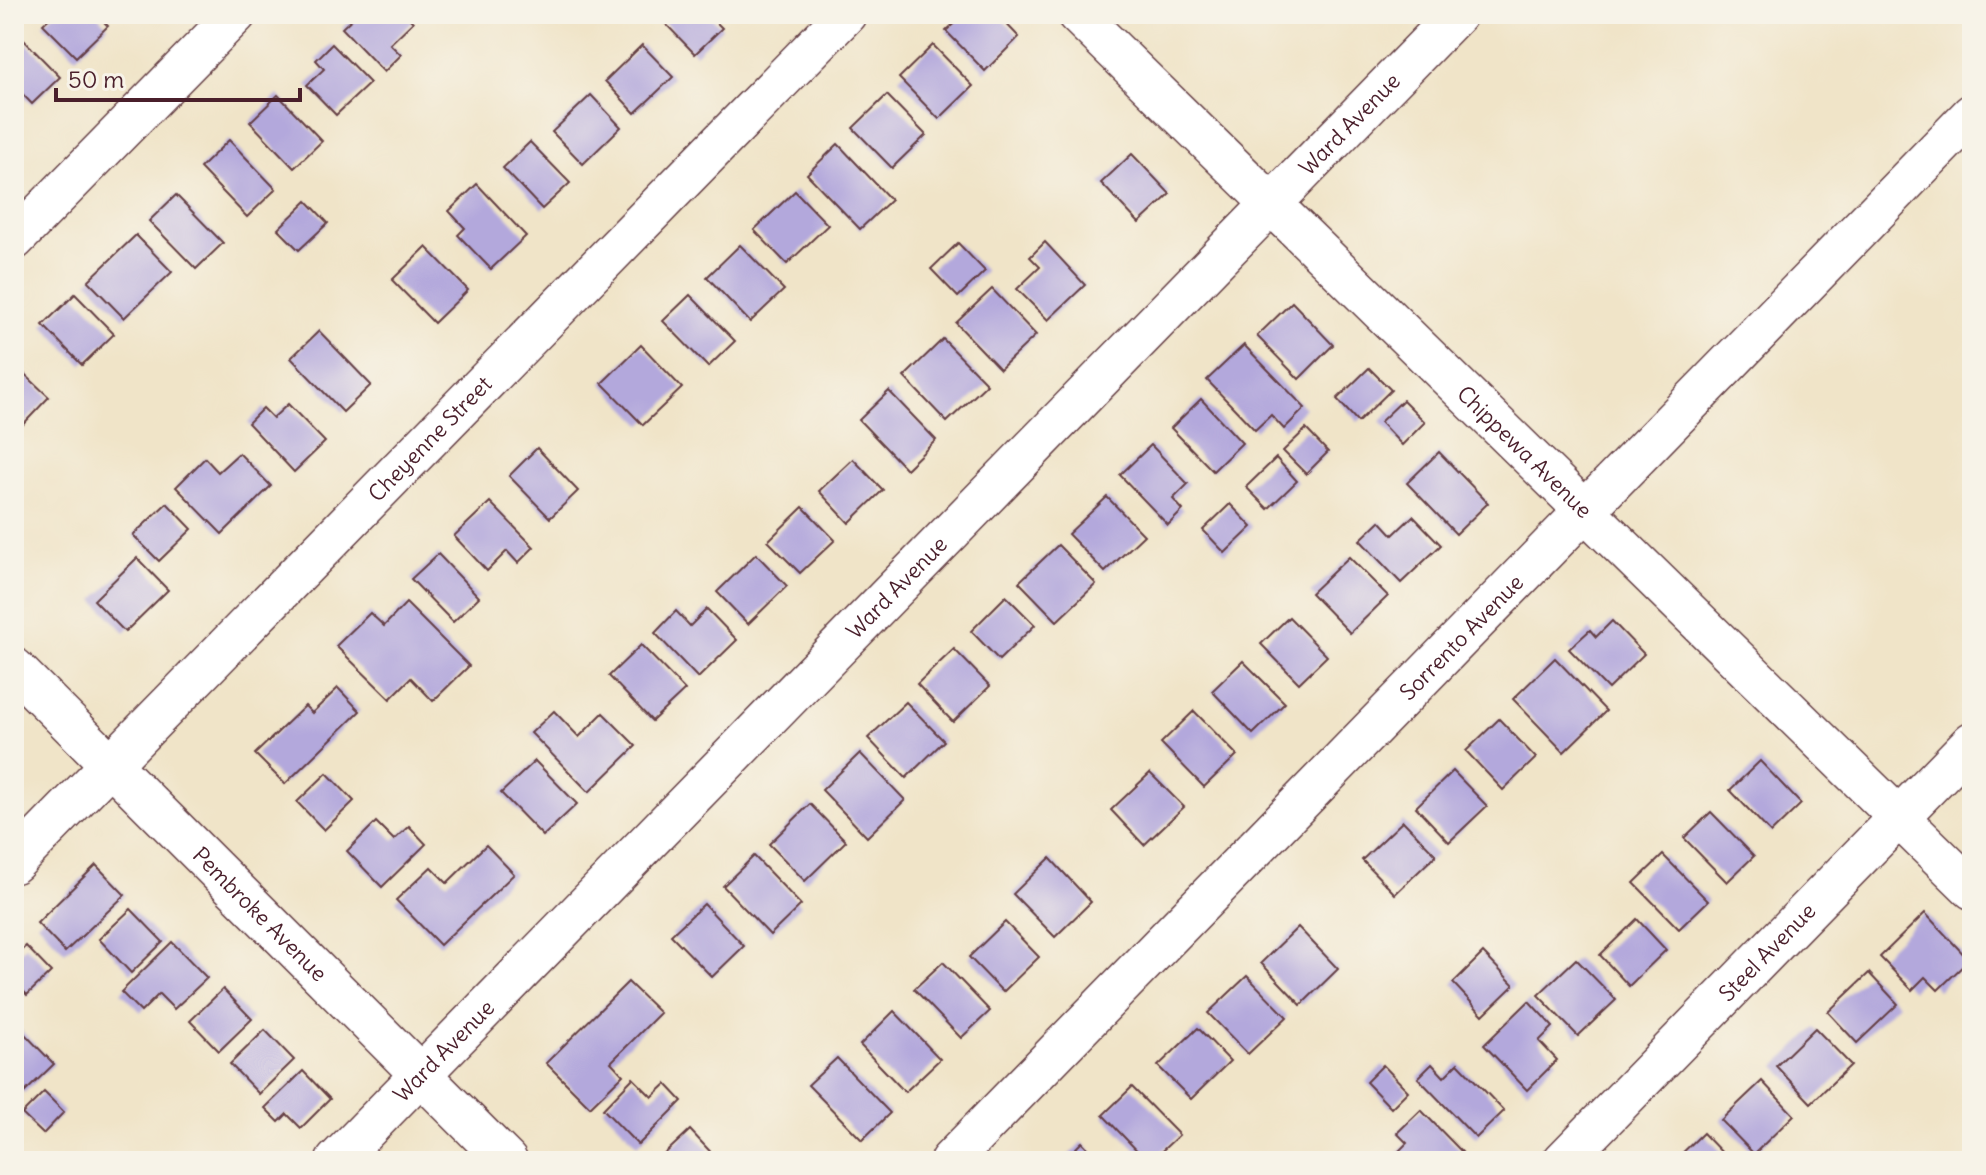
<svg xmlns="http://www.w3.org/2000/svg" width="1986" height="1175" font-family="Delius,sans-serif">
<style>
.building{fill:#b3a8dc}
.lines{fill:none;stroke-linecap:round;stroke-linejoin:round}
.minor-casing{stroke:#633d43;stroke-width:43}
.minor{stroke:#fff;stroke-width:40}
.labels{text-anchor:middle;stroke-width:6;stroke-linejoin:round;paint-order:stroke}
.street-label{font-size:22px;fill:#4a1f2b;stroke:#f7f3e8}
</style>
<rect width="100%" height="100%" fill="#f7f3e8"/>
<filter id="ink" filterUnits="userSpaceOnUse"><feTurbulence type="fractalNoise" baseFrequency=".0125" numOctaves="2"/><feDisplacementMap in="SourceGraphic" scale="16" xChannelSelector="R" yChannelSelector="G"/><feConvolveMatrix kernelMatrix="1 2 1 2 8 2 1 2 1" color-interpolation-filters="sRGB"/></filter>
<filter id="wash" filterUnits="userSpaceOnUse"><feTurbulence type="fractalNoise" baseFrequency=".006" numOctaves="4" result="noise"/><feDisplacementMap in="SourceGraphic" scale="32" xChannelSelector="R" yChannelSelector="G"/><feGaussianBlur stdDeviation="1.8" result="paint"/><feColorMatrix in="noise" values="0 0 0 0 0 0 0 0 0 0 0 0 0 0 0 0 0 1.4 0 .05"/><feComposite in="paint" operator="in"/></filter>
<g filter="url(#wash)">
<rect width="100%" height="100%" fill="#f0e4c8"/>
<g id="blocks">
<g class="building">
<polygon points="54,14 96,14 108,26 76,57 43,24"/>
<polygon points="357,14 405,14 413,22 390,44 401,55 384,72 342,28"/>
<polygon points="661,14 708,14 722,28 695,54 658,16"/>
<polygon points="964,14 997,14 1019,37 985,71 946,31"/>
<polygon points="14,30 60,77 32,104 14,85"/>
<polygon points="332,44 370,83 336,115 307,85 324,69 316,60"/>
<polygon points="642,45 673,77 635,113 605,81"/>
<polygon points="933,45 973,86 939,119 899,78"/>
<polygon points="278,95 322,141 294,168 250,122"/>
<polygon points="591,95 621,127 583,164 552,132"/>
<polygon points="887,95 926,135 892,168 853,128"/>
<polygon points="229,140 276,189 247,217 200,168"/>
<polygon points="530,142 570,183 542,209 503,168"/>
<polygon points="838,144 891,200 860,229 807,174"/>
<polygon points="1132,154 1170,194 1139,223 1101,183"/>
<polygon points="477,184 526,236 491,269 458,235 465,228 449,211"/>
<polygon points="795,191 828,225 787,264 754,230"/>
<polygon points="176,195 223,243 196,269 149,221"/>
<polygon points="307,201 328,223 299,250 278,229"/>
<polygon points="136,235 172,272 124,318 88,281"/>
<polygon points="1045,242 1085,285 1048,320 1017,289 1040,267 1030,257"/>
<polygon points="958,243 985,271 958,297 931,269"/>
<polygon points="740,245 784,290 750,322 707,277"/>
<polygon points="426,247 468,290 434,323 392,280"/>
<polygon points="992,289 1036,335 1000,369 956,323"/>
<polygon points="75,294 114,334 82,365 43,325"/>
<polygon points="690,295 735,341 708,367 663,321"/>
<polygon points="1292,302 1333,345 1299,379 1257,336"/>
<polygon points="319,331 371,385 343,412 291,358"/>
<polygon points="943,339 987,384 947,422 904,377"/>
<polygon points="641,345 682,388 643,425 602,383"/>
<polygon points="1244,345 1305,408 1284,429 1271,415 1255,430 1207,380"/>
<polygon points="16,366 49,397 14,434 14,368"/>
<polygon points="1369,368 1391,390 1358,422 1337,399"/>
<polygon points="889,391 936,440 906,469 859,420"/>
<polygon points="1201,399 1242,443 1213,471 1171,428"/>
<polygon points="1403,400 1425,422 1402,445 1380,422"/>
<polygon points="288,404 325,442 294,472 248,423 263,408 273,418"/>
<polygon points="1306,429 1328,452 1306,474 1283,451"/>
<polygon points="1151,445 1188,484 1173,499 1183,510 1168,525 1120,475"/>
<polygon points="537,448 578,491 550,518 509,476"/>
<polygon points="1439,452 1488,503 1456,534 1407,483"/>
<polygon points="239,453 271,486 222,534 176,487 205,458 218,472"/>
<polygon points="1276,458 1297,481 1268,509 1246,487"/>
<polygon points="853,459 883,490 849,523 819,491"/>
<polygon points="1107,497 1144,535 1105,572 1068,534"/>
<polygon points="490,502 534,547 518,563 507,551 487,571 454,536"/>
<polygon points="167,503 192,529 159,561 133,535"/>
<polygon points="1230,504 1252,527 1225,553 1203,530"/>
<polygon points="803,507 835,540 800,573 768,541"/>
<polygon points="1413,516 1441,545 1401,583 1360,540 1380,521 1393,535"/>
<polygon points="1058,545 1096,584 1057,621 1019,582"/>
<polygon points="438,554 479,597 453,622 411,579"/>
<polygon points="756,554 787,586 748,624 717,592"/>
<polygon points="1349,557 1388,596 1350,633 1311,593"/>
<polygon points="137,558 168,590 125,632 94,600"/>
<polygon points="1006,596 1035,625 999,660 971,631"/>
<polygon points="406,603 469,666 433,701 411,678 390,699 336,646 370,613 384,626"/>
<polygon points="707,609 737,640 698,678 655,633 676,611 690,626"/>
<polygon points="1289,617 1327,656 1299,683 1261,644"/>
<polygon points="1612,621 1644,654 1608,689 1569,649 1590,630 1596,637"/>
<polygon points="641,645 685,690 652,721 609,676"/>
<polygon points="954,649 990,686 953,722 917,684"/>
<polygon points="1555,658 1606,711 1564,752 1513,699"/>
<polygon points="1243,661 1285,703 1253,734 1212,691"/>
<polygon points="338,688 360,711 285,784 255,754 305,706 312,713"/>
<polygon points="906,702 944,741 906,778 868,738"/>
<polygon points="554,711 579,737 603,713 636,746 589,792 531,733"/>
<polygon points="1194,711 1237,755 1204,787 1161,743"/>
<polygon points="1499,719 1536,758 1503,790 1466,751"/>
<polygon points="860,753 905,800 867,837 822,790"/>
<polygon points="535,761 577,804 543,836 501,793"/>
<polygon points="1760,761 1801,804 1771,833 1730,790"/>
<polygon points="1453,771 1487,806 1449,842 1416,807"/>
<polygon points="327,773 354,801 324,830 297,802"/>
<polygon points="1150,773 1184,807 1144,845 1111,810"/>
<polygon points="810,804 846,841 805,881 769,844"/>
<polygon points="1711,812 1754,856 1727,882 1684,838"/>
<polygon points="1403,821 1436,855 1395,894 1362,860"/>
<polygon points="376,822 394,840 409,826 426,844 382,887 347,851"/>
<polygon points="486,845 514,874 440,945 396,900 431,867 447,883"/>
<polygon points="1663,855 1708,901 1679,929 1634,883"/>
<polygon points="754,856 801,905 770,935 723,886"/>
<polygon points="1050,858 1091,902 1055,937 1013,894"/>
<polygon points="96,865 125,895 65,952 37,923"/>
<polygon points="704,904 744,946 712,977 671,935"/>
<polygon points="131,909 163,942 131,973 99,939"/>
<polygon points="1925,913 1969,960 1938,990 1925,977 1912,990 1880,957"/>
<polygon points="1637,919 1666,950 1629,986 1600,955"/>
<polygon points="1005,922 1039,957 1003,992 969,957"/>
<polygon points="1298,927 1338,969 1301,1005 1261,963"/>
<polygon points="172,942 207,978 174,1009 159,994 141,1012 121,992"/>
<polygon points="26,946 51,972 27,995 14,981 14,957"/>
<polygon points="1483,953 1514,985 1483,1015 1453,983"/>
<polygon points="1576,959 1616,1000 1578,1036 1538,995"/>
<polygon points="943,962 990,1011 961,1038 914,989"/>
<polygon points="1869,973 1898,1004 1857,1043 1828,1012"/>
<polygon points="1247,976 1287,1017 1248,1054 1208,1013"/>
<polygon points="628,982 660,1013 611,1062 623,1075 590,1107 546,1063"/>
<polygon points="223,989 252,1019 219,1051 190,1021"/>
<polygon points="1529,1001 1553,1027 1539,1041 1557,1060 1527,1090 1484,1045"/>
<polygon points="894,1011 940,1059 905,1092 860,1045"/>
<polygon points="14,1023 54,1064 24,1093 14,1082"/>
<polygon points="1198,1028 1230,1061 1191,1099 1158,1066"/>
<polygon points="1815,1028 1851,1065 1811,1103 1776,1066"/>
<polygon points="265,1030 294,1060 259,1094 230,1064"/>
<polygon points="837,1058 890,1113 862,1140 808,1085"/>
<polygon points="1458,1063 1504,1111 1476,1138 1418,1078 1432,1064 1444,1077"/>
<polygon points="1383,1065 1408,1091 1391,1108 1366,1082"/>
<polygon points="303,1071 330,1099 301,1128 287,1114 279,1122 265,1108"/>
<polygon points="633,1078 652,1097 666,1084 682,1101 638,1145 603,1109"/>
<polygon points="1762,1081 1794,1115 1754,1154 1721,1120"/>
<polygon points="1132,1087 1179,1135 1151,1161 1147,1161 1103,1115"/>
<polygon points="44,1092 64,1112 43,1134 22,1114"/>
<polygon points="1421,1110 1462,1152 1453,1161 1391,1159 1407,1143 1397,1133"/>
<polygon points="690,1130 719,1161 657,1161"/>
<polygon points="1703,1133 1730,1161 1674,1161"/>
<polygon points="1082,1142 1100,1161 1063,1161"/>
</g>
</g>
</g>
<g filter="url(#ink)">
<use href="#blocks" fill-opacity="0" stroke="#633d43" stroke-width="2"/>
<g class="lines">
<defs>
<g id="minor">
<path id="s1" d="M1077,14L1972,889"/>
<polyline points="14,240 236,14"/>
<path id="s2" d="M14,668L507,1161"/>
<path id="s3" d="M14,863L846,14"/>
<path id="s4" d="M336,1161L1457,14"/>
<path id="s5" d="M950,1161L1972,114"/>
<path id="s6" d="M1563,1161L1972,742"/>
</g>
</defs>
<use href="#minor" class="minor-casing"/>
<use href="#minor" class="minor"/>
</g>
</g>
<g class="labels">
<g class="street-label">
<text dy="8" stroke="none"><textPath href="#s4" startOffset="1450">Ward Avenue</textPath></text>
<text dy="8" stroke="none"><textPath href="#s3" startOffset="594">Cheyenne Street</textPath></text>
<text dy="8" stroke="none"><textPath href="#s1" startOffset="626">Chippewa Avenue</textPath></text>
<text dy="8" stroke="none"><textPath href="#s4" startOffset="802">Ward Avenue</textPath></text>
<text dy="8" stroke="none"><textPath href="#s5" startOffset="732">Sorrento Avenue</textPath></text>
<text dy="8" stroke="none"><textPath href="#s2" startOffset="348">Pembroke Avenue</textPath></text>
<text dy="8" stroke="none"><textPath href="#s6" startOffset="292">Steel Avenue</textPath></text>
<text dy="8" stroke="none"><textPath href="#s4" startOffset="154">Ward Avenue</textPath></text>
</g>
</g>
<rect width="1986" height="1175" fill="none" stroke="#f7f3e8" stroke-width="48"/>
<path d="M56 88v12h244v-12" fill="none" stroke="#4a1f2b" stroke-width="4"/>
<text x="68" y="88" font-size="24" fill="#4a1f2b" stroke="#f7f3e8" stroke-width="6" paint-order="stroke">50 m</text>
</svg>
